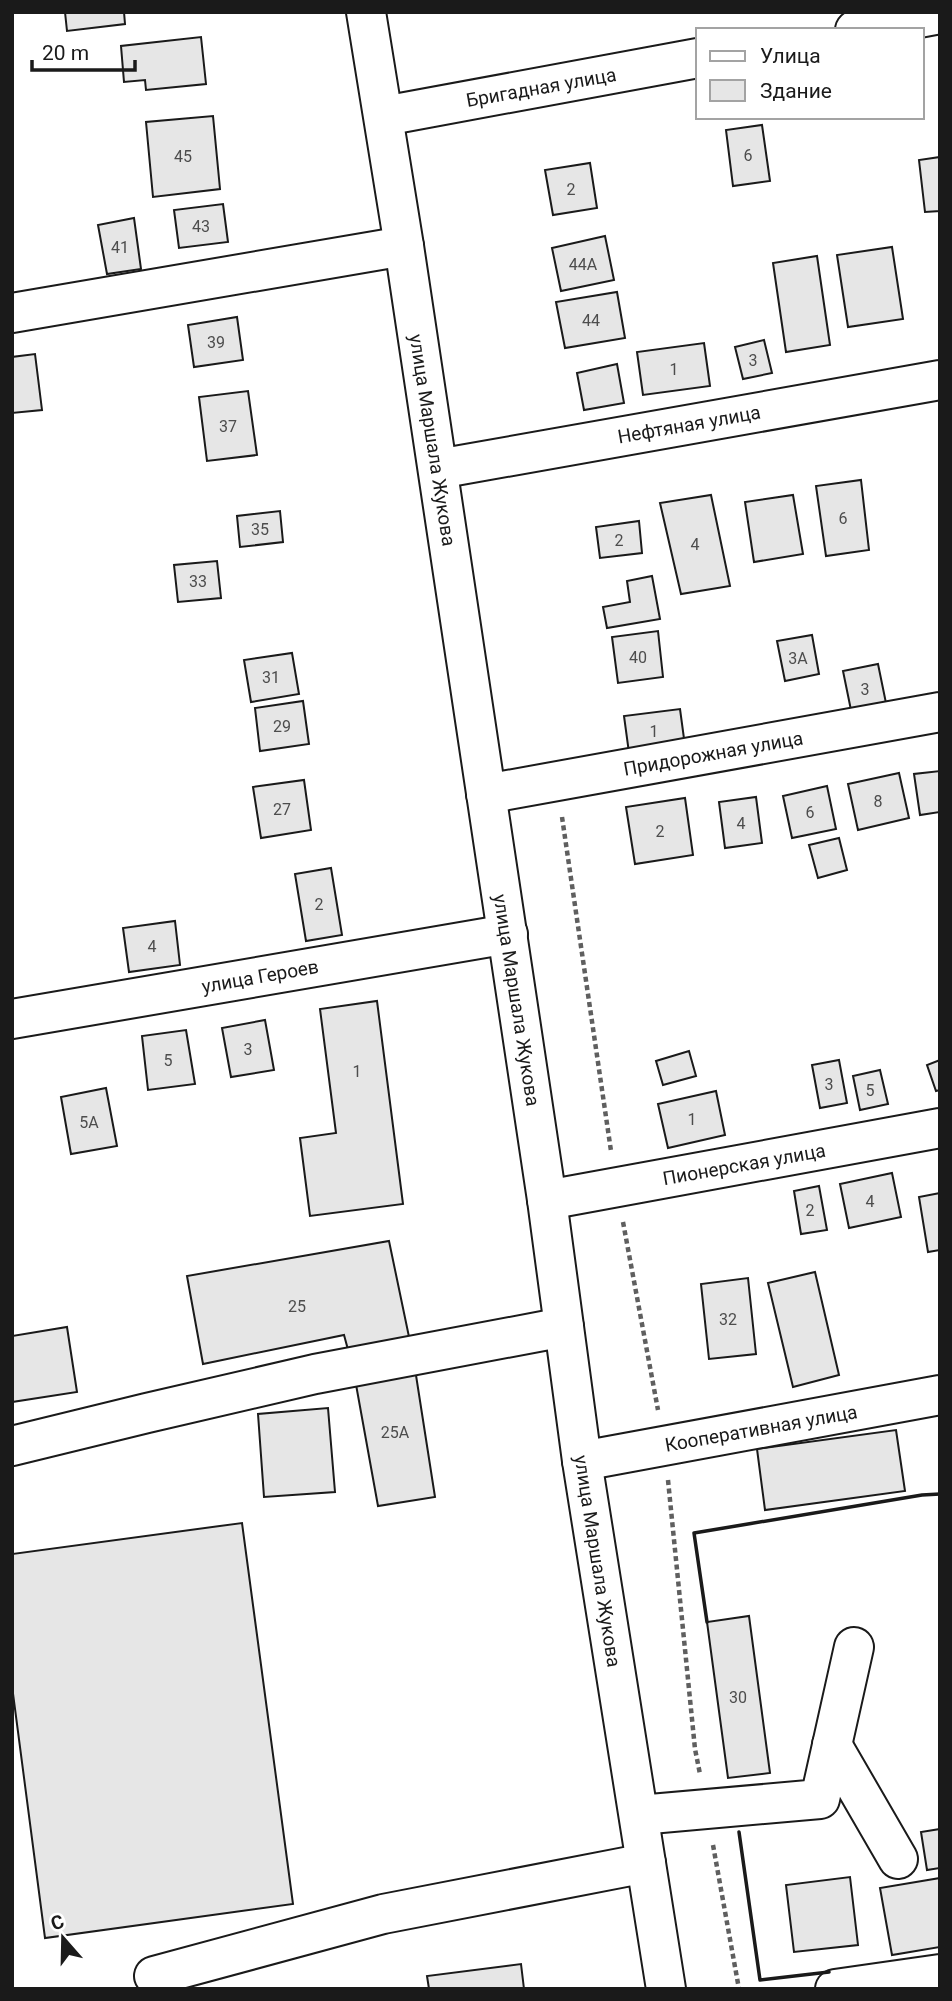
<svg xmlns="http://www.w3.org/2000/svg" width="952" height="2001" font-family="Roboto,sans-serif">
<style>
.building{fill:#e6e6e6;stroke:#1a1a1a;stroke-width:2}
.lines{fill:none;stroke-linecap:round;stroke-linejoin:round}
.minor-casing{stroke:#1a1a1a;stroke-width:42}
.major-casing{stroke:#1a1a1a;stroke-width:42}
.path{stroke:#5f5f5f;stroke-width:4.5;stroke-dasharray:5 3.5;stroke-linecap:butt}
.minor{stroke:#fff;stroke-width:38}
.major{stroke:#fff;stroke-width:38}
.wall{stroke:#1a1a1a;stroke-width:3.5}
.labels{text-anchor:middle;stroke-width:5;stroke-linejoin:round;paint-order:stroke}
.number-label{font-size:16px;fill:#4d4d4d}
.street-label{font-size:19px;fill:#1a1a1a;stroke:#fff}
</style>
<rect width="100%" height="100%" fill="#fff"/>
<g class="building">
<polygon points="65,12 124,12 125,24 67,31"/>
<polygon points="201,37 206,84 146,90 145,80 124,82 121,46"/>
<polygon points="213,116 220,189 153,197 146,122"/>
<polygon points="762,125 770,181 733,186 726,130"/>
<polygon points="940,157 940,211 925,212 919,160"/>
<polygon points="590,163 597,208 553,215 545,170"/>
<polygon points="223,204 228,242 179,248 174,210"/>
<polygon points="134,218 141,269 107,274 98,225"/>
<polygon points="605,236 614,280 561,291 552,248"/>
<polygon points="892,247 903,319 848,327 837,255"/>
<polygon points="817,256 830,345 786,352 773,263"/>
<polygon points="617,292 625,338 565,348 556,302"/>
<polygon points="237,317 243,360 194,367 188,325"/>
<polygon points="764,340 772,373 743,379 735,347"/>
<polygon points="704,343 710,386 643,395 637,352"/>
<polygon points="35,354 42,410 12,413 12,357"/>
<polygon points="617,364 624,403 584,410 577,373"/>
<polygon points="248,391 257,455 207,461 199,397"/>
<polygon points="861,480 869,550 826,556 816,486"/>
<polygon points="711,495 730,586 681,594 660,503"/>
<polygon points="793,495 803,554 754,562 745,502"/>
<polygon points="280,511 283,542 240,547 237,516"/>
<polygon points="639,521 642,553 600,558 596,527"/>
<polygon points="217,561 221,598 178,602 174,565"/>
<polygon points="652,576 660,619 607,628 603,607 630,602 627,581"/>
<polygon points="658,631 663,677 618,683 612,637"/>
<polygon points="812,635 819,674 785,681 777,641"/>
<polygon points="292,653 299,694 251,702 244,660"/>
<polygon points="878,664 887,708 852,715 843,671"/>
<polygon points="303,701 309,744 260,751 255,708"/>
<polygon points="680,709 685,746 629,753 624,716"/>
<polygon points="940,771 940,812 920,815 914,774"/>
<polygon points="899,773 909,818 858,830 848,784"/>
<polygon points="304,780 311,830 261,838 253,787"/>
<polygon points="827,786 836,829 792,838 783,796"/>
<polygon points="756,797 762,843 725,848 719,802"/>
<polygon points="685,798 693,855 635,864 626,807"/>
<polygon points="839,838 847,870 818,878 809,845"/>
<polygon points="331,868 342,935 306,941 295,874"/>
<polygon points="175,921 180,965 129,972 123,928"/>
<polygon points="377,1001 403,1204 310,1216 300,1138 336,1133 320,1009"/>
<polygon points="265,1020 274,1070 231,1077 222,1028"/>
<polygon points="186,1030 195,1084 148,1090 142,1036"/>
<polygon points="689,1051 696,1076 663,1085 656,1061"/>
<polygon points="839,1060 847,1103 820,1108 812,1065"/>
<polygon points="940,1060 940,1090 936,1091 927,1065"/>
<polygon points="880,1070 888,1104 860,1110 853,1076"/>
<polygon points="106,1088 117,1146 71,1154 61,1097"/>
<polygon points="716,1091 725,1135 668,1148 658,1104"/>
<polygon points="892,1173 901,1217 849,1228 840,1184"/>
<polygon points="819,1186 827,1230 801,1234 794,1191"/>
<polygon points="940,1193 940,1250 928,1252 919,1197"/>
<polygon points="389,1241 413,1356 353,1368 344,1335 203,1364 187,1276"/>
<polygon points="815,1272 839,1375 793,1387 768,1283"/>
<polygon points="748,1278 756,1354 709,1359 701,1284"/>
<polygon points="67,1327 77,1392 12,1402 12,1336"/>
<polygon points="413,1356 435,1497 378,1506 353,1368"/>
<polygon points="328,1408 335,1492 264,1497 258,1414"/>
<polygon points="896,1430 905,1491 765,1510 757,1449"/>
<polygon points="242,1523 293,1904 45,1938 12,1686 12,1554"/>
<polygon points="749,1616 770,1773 728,1778 707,1622"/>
<polygon points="940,1829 940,1868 927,1870 921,1832"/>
<polygon points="850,1877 858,1945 794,1952 786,1885"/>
<polygon points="940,1878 940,1947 892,1955 880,1888"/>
<polygon points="521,1964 524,1989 429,1989 427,1976"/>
</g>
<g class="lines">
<defs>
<g id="minor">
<polyline points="855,30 940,14"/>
<polyline points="384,116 698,58"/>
<polyline points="12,313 404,246"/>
<polyline points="438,469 940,380"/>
<polyline points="486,794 940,712"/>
<polyline points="12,1019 508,934"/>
<polyline points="547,1200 940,1128"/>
<polyline points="12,1446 147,1413 315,1374 564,1327"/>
<polyline points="582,1461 940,1395"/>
<polyline points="832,1745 898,1859"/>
<polyline points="639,1815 820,1799 854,1647"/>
<polyline points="154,1976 383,1914 646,1863"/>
<polyline points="835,1989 940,1974"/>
</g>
<polyline id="major" points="366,12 404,246 547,1200 582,1461 666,1989"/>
</defs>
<use href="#minor" class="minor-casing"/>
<use href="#major" class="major-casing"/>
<g class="path">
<polyline points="562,817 611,1151"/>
<polyline points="623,1222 658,1410"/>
<polyline points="668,1480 695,1749 700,1774"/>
<polyline points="713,1845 739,1989"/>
</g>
<use href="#minor" class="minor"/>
<use href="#major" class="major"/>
<g class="wall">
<polyline points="707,1622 694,1533 922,1495 940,1494"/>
<polyline points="739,1832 760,1980 829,1972"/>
</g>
</g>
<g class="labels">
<g class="number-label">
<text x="748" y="161">6</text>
<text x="183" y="162">45</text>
<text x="571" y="195">2</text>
<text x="201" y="232">43</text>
<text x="120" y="253">41</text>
<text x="583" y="270">44А</text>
<text x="591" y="326">44</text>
<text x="216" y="348">39</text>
<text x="753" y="366">3</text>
<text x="674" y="375">1</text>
<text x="228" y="432">37</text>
<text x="843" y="524">6</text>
<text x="260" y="535">35</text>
<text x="619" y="546">2</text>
<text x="695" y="550">4</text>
<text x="198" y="587">33</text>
<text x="638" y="663">40</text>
<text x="798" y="664">3А</text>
<text x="271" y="683">31</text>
<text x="865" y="695">3</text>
<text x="282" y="732">29</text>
<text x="654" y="737">1</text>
<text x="878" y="807">8</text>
<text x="282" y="815">27</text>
<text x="810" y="818">6</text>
<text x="741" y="829">4</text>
<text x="660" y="837">2</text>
<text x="319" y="910">2</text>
<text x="152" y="952">4</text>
<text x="248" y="1055">3</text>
<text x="168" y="1066">5</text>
<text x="357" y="1077">1</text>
<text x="829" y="1090">3</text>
<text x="870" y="1096">5</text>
<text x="692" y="1125">1</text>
<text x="89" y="1128">5А</text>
<text x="870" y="1207">4</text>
<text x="810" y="1216">2</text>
<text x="297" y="1312">25</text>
<text x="728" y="1325">32</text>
<text x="395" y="1438">25А</text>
<text x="738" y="1703">30</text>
</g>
<g class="street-label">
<text transform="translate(541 87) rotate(-10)" y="7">Бригадная улица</text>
<text transform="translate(689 424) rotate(-10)" y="7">Нефтяная улица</text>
<text transform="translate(433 440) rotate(81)" y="7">улица Маршала Жукова</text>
<text transform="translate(713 753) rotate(-10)" y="7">Придорожная улица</text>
<text transform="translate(260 976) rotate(-10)" y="7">улица Героев</text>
<text transform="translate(517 1000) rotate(81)" y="7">улица Маршала Жукова</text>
<text transform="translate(744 1164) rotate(-10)" y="7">Пионерская улица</text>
<text transform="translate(761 1428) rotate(-10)" y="7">Кооперативная улица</text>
<text transform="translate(598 1561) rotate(81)" y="7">улица Маршала Жукова</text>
</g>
</g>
<rect width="952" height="2001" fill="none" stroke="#1a1a1a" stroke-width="28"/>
<rect x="696" y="28" width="228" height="91" fill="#ffffff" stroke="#a3a3a3" stroke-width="2"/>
<rect x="710" y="51" width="35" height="10" fill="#ffffff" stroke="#a3a3a3" stroke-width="2"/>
<text x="760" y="63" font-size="21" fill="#1a1a1a">Улица</text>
<rect x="710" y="80" width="35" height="21" fill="#e6e6e6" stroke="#a3a3a3" stroke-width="2"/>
<text x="760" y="98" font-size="21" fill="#1a1a1a">Здание</text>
<g transform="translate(63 1938) rotate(340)" stroke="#ffffff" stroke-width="5" paint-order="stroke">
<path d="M0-5L12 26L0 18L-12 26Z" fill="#1a1a1a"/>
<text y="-10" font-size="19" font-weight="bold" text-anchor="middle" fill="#1a1a1a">С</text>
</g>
<path d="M32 60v10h103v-10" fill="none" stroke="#1a1a1a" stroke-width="3.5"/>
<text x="42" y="60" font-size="21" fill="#1a1a1a" stroke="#ffffff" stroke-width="5" paint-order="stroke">20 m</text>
</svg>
